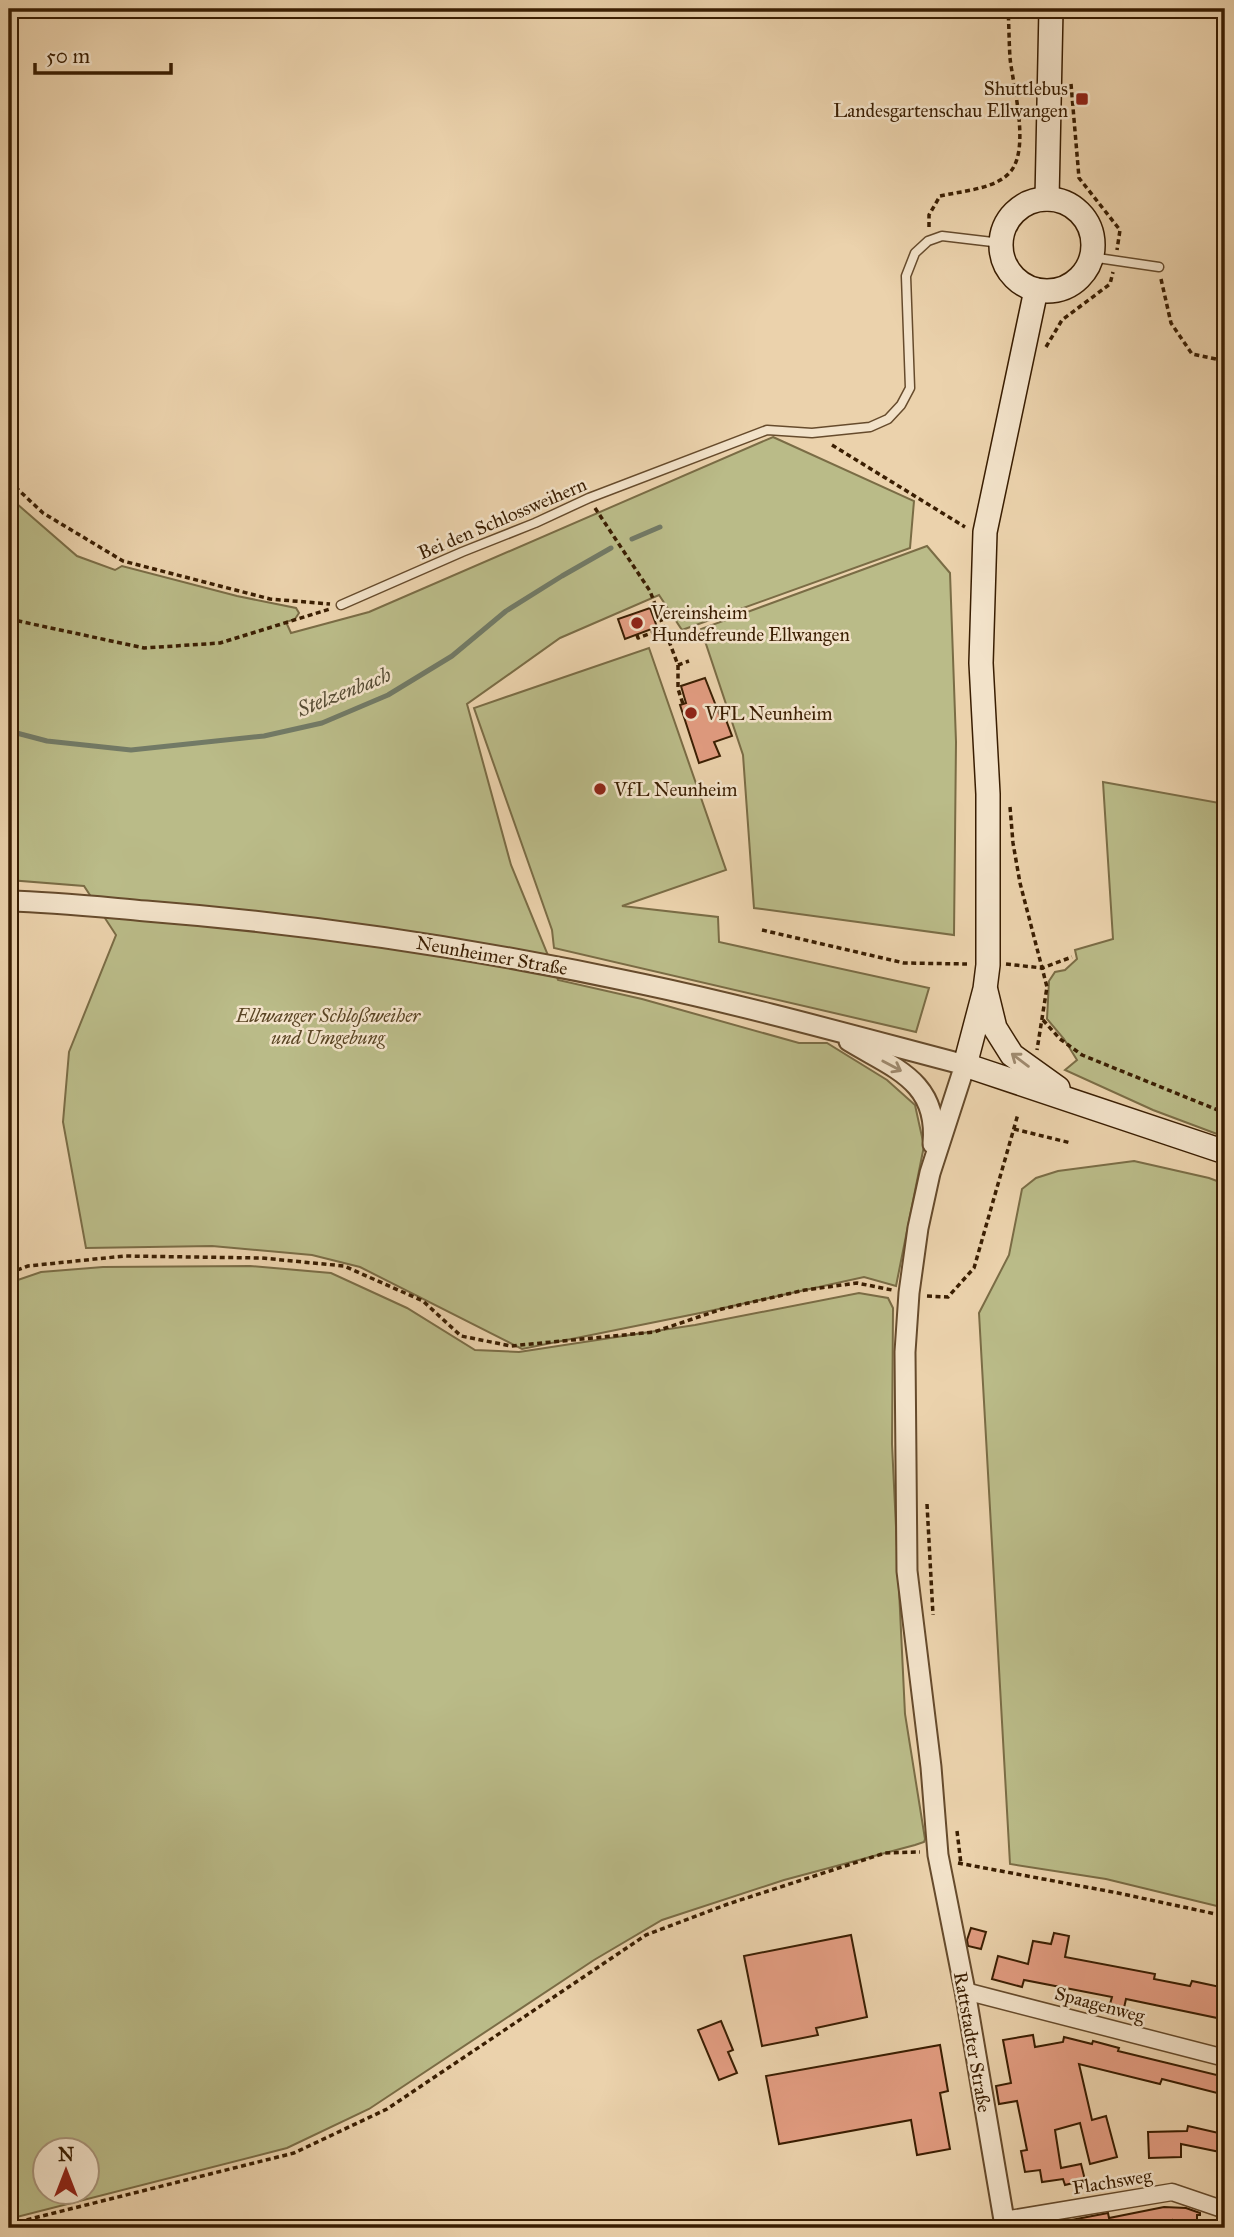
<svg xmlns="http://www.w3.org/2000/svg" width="1234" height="2237" font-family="'IM FELL Great Primer',serif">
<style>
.green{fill:#babb88;stroke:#7a6c45;stroke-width:2;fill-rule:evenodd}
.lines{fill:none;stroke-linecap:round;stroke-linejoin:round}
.stream{stroke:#727a66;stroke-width:5}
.building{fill:#e39d82;stroke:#3a1e02;stroke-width:2}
.service-casing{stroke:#664b2c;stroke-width:11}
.minor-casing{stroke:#664b2c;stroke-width:19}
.tertiary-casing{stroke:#664b2c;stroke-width:23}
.secondary-casing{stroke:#3a1e02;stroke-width:26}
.path{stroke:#3a1e02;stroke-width:3.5;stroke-dasharray:5 3.5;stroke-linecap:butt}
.service{stroke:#f2e2c9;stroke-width:8}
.minor{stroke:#f2e2c9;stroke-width:16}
.tertiary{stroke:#f2e2c9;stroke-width:19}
.secondary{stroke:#f2e2c9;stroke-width:23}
.oneway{stroke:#9f8a6f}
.poi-dot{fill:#8f2418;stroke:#f2e2c9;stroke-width:2.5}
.labels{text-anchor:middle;stroke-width:5;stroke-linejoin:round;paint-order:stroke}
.poi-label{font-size:19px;fill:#3a1e02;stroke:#f2e2c9;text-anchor:start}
.street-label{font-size:19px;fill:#3a1e02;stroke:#f2e2c9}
.park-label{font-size:19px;font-style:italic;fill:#5a4524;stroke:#f2e2c9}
.water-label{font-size:21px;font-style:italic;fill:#564c34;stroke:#f2e2c9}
</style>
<rect width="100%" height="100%" fill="#ebd2ac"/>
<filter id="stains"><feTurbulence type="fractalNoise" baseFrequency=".00286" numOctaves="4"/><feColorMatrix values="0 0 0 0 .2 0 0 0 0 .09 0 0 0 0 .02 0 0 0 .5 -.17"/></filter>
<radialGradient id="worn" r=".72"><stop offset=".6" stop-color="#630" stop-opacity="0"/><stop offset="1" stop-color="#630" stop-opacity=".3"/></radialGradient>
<g class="green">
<polygon points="773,437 914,501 910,548 682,630 659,595 560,638 467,704 511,865 558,980 642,999 799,1043 827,1043 887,1080 915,1105 924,1146 896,1286 864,1277 705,1312 522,1349 360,1267 312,1255 212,1246 86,1248 63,1122 69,1052 116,935 84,886 9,880 9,497 77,556 115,570 122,566 237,596 296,608 299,613 295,619 286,622 291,633 369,612"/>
<polygon points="927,546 950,573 956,742 954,935 754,908 743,755 701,629"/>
<polygon points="649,648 726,870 622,906 718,917 719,942 929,988 916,1032 554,948 552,930 474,708"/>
<polygon points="1103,782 1225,804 1225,1137 1153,1110 1065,1070 1077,1060 1064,1039 1047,1019 1049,981 1055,972 1065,970 1077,959 1075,950 1113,939"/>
<polygon points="1134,1161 1209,1178 1225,1184 1225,1908 1106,1879 1010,1864 979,1313 1009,1255 1022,1189 1036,1178 1058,1171"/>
<path d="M250,1266L331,1273L407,1308L475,1350L519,1352L695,1325L859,1293L888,1298L893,1308L892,1444L905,1714L925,1839L924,1842L915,1845L784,1880L662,1920L594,1960L369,2109L287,2148L9,2219V1283L41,1272L103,1267ZM46,2150H88V2192H46Z"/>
</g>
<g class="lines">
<g class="stream">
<polyline points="632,539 660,527"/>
<polyline points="9,731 47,741 131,750 264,736 322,723 388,695 452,656 506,611 562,576 611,548"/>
</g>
</g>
<g class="building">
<polygon points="650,608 657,627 625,639 618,619"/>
<polygon points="705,678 722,721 726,720 732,736 714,742 720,756 699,763 680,705 686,703 681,686"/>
<polygon points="971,1928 986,1932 981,1949 968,1946 967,1940"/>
<polygon points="1054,1933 1069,1936 1065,1957 1155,1974 1154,1979 1190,1986 1192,1981 1225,1988 1225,2005 1222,2019 1126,1999 1124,2008 1110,2004 1112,1997 1024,1980 1022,1987 992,1979 998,1956 1028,1964 1033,1941 1051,1944"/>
<polygon points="851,1935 867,2017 816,2028 818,2035 762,2046 744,1956"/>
<polygon points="721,2021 733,2050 728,2052 737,2073 719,2080 698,2030"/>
<polygon points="1033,2035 1035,2047 1063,2042 1064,2037 1092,2044 1093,2041 1119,2048 1118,2051 1225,2077 1225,2095 1162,2079 1160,2084 1079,2064 1092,2120 1106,2116 1117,2157 1090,2164 1080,2123 1055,2130 1061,2168 1081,2164 1085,2180 1065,2185 1063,2179 1042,2182 1040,2170 1025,2172 1021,2151 1027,2150 1017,2101 999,2104 996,2086 1011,2083 1003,2040"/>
<polygon points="940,2045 948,2091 940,2093 950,2149 917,2155 911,2120 779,2144 766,2076"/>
<polygon points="1188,2126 1223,2134 1220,2152 1181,2144 1181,2157 1149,2158 1148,2132 1187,2131"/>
<polygon points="1164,2207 1186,2208 1200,2213 1200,2215 1197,2215 1197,2228 1172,2228 1172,2220 1127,2228 1067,2228 1066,2221 1108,2213 1109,2218"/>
</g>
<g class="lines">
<defs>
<g id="service">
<polyline points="1091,257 1159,267"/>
<polyline points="341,605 462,552 535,523 589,498 767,430 812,433 870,427 888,419 901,405 910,388 906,276 915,253 928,241 942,236 1001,243"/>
</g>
<g id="minor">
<polyline points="965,1991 1225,2058"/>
<polyline points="1004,2220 1172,2192 1225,2210"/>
</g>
<g id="tertiary">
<path d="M9,901C55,902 100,907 146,911C313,924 478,949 642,984C751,1007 858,1037 965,1065L930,1173L918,1228L909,1293L905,1352L907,1571L931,1767L938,1855L965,1991L1004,2220L1003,2228"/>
<path d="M849,1041C893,1068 939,1081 933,1144"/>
</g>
<g id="secondary">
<polyline points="1047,199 1051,9"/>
<circle cx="1047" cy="245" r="46"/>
<polyline points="1036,290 985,532 981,663 988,794 988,965 985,989 965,1065 1225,1152"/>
<polyline points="986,991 995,1028 1012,1055 1058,1088"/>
</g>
</defs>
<use href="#service" class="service-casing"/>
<use href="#minor" class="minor-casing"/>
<use href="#tertiary" class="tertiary-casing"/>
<use href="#secondary" class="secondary-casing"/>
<g class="path">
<polyline points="1071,84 1079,178 1120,230 1117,250"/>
<path d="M929,227V215L940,196C962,191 997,189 1011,171C1030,147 1013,86 1010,58C1009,42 1009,25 1008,9"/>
<polyline points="1161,279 1171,323 1192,354 1225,361"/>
<polyline points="1046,347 1062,320 1110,284 1113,272"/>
<polyline points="832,445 965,527"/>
<polyline points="9,481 43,513 123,561 270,599 330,604"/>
<polyline points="595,508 650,591 678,665 689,661"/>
<polyline points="9,619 144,648 220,643 330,609"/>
<polyline points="637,635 638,638 665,628"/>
<polyline points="678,665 678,689 683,704"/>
<polyline points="1010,807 1013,843 1020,883 1047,987 1037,1050"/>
<polyline points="762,930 904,963 967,964"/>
<polyline points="1006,964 1042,968 1072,957"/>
<polyline points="1043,1020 1060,1039 1082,1055 1225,1113"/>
<polyline points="1014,1129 1071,1143"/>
<polyline points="9,1273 28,1266 125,1256 262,1258 344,1266 423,1301 461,1336 511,1346 654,1332 722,1309 805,1290 857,1283 892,1290"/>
<polyline points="927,1296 948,1297 974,1268 1018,1114"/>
<polyline points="927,1504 933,1615"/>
<polyline points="957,1831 961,1864"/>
<polyline points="958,1863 1118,1893 1225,1916"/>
<polyline points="12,2228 22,2221 294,2153 387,2109 646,1935 728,1904 885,1853 920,1852"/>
</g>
<use href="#service" class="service"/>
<use href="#minor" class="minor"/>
<use href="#tertiary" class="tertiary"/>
<use href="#secondary" class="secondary"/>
</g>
<defs><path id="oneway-shaft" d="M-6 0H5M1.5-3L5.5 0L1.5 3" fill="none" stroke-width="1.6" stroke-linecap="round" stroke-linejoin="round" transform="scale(1.75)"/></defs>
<g class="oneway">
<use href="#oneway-shaft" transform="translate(1020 1060) rotate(-143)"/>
<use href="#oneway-shaft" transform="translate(892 1066) rotate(28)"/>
</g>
<g class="poi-dot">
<rect x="1075" y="92" width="14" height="14" rx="3.5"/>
<circle cx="637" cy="623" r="7"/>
<circle cx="691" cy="713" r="7"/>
<circle cx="600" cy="789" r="7"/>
</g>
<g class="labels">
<g class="poi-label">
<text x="1068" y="95" text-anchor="end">Shuttlebus<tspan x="1068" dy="22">Landesgartenschau Ellwangen</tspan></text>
<text x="651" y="619">Vereinsheim<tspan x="651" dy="22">Hundefreunde Ellwangen</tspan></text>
<text x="705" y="720">VFL Neunheim</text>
<text x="614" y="796">VfL Neunheim</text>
</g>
<g class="street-label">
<text transform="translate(502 518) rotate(-23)" y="7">Bei den Schlossweihern</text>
<text transform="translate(492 955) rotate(10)" y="7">Neunheimer Straße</text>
<text transform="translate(1100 2004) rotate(15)" y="7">Spaagenweg</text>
<text transform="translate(973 2042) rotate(80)" y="7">Rattstadter Straße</text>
<text transform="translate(1112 2181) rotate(-9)" y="7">Flachsweg</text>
</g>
<g class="park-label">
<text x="328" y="1022">Ellwanger Schloßweiher<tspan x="328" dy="22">und Umgebung</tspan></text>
</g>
<g class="water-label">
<text transform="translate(344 692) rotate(-22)" y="7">Stelzenbach</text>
</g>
</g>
<rect width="1234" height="2237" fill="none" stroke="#ebd2ac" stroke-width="35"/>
<rect x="10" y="10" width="1213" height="2216" fill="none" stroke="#3a1e02" stroke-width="3.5"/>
<rect x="18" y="18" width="1199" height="2202" fill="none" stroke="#3a1e02" stroke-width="2"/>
<g transform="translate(66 2171)"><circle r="33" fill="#f2e2c9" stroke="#a89479" stroke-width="2"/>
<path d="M0-5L12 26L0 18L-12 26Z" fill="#8f2418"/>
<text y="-10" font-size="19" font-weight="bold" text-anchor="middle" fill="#3a1e02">N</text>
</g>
<path d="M35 63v10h136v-10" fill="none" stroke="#3a1e02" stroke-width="3.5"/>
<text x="46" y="63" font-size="21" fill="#3a1e02" stroke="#f2e2c9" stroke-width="5" paint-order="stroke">50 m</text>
<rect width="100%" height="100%" filter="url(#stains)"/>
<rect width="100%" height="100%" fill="url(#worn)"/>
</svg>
